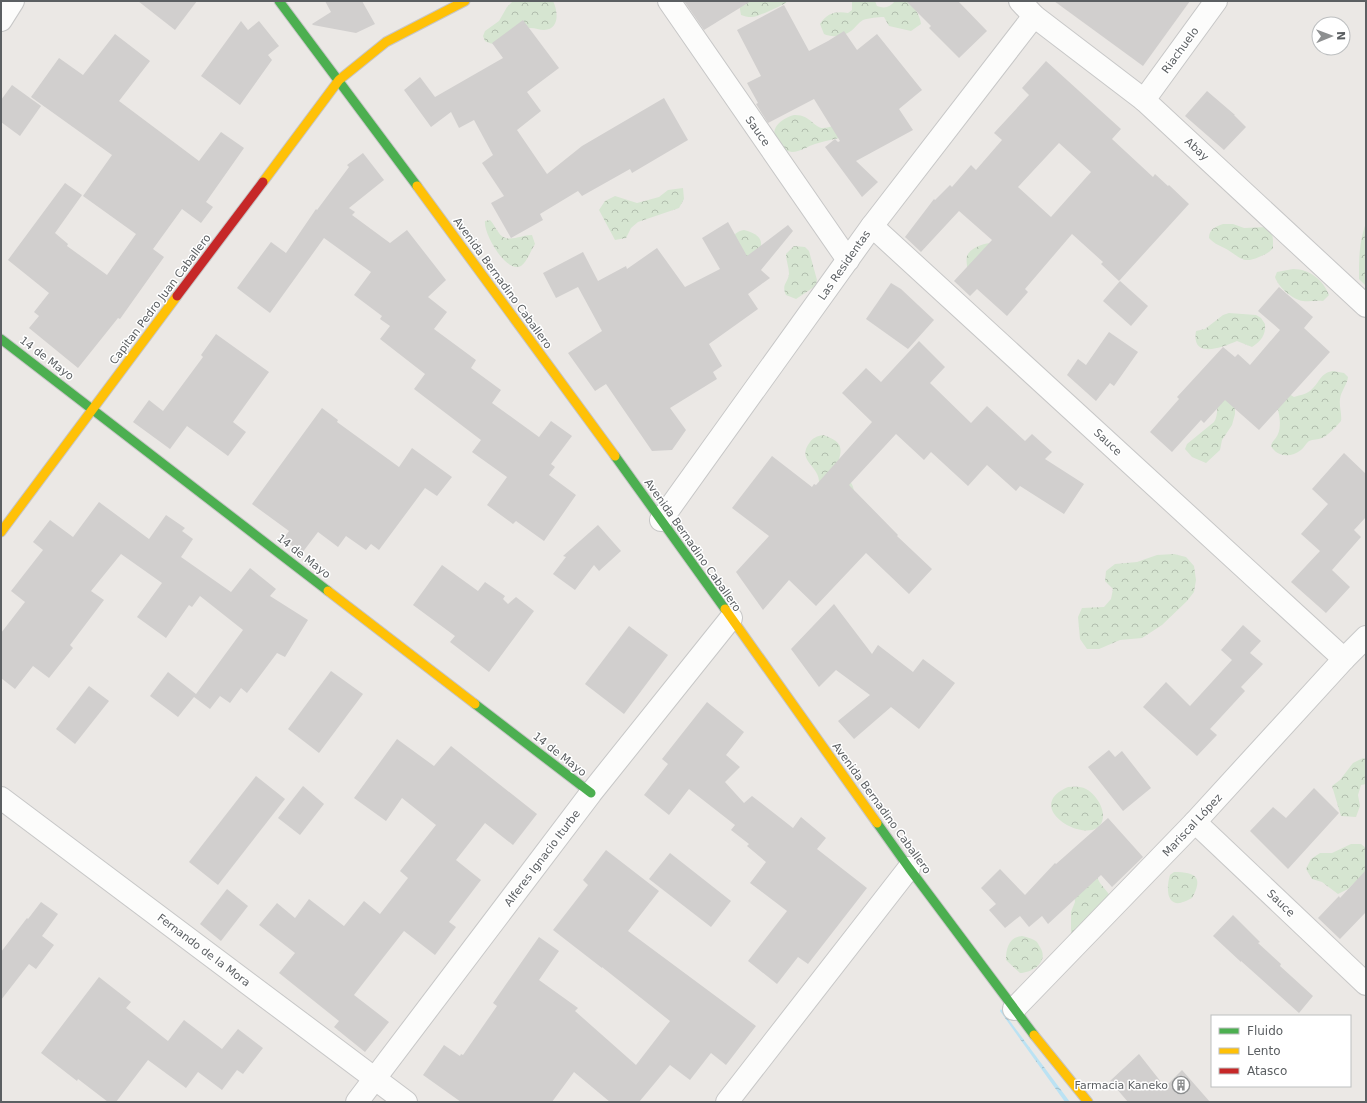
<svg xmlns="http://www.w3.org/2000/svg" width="1367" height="1103" font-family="'DejaVu Sans',sans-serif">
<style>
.forest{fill:url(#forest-crowns)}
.water{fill:url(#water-ripples)}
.building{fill:#d1cfce;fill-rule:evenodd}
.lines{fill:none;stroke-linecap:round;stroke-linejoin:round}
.street-casing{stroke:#c7c7c7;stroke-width:24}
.fast-casing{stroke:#c6c5c6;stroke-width:11}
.slow-casing{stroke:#c6c5c6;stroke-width:11}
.jam-casing{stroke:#c6c5c6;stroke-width:11}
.street{stroke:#fcfcfb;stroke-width:22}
.fast{stroke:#4caf50;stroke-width:9}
.slow{stroke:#ffc107;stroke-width:9}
.jam{stroke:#c62828;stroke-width:9}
.labels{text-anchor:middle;stroke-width:3;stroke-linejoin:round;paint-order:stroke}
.street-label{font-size:11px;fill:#5b5f62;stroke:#fff}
.poi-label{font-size:11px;fill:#5b5f62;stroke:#fff;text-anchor:end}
</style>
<defs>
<pattern id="forest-crowns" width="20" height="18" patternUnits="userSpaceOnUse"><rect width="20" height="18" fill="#d6e5d1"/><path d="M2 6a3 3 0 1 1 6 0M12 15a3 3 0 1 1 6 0" fill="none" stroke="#b1bdad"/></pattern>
<pattern id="water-ripples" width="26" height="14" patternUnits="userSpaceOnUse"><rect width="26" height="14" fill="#bbe2f3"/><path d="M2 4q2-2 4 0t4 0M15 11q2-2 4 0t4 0" fill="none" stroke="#9bbac8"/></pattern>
</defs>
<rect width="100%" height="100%" fill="#ebe8e5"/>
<g class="forest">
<path d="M513,1H553C558,11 560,29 544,30C538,30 532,26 526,29C510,35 504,51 485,41L483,36L485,31L499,21L507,7Z"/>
<path d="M736,1H788C784,5 763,14 757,16C752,18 746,17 741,15L739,4Z"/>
<path d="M852,1H875L877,6C885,9 890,7 895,1H916C914,13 920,13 921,24L911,31L889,26L884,17C878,17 869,18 863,20C858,23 855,28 851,31C844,36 832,38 824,34L820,24C827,13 836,11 848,13L852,10Z"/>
<path d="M794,115C810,114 814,128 823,128C827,128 832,126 836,125L849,135C838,139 827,140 815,144C808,146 800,152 792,152C786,151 782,149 779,144C767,130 780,119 794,115Z"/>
<polygon points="683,188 684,199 679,208 638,222 631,228 626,238 615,240 599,210 605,201 615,196 637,203 659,197 668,190"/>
<path d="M490,220C494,224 495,228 499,233C506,244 521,235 532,235L535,244C531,250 527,262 521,266C506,274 483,233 485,221Z"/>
<path d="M1366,223V286L1359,279C1359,258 1359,242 1366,223Z"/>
<path d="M1223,224H1233L1244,228L1267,227C1274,233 1273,240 1273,248C1269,253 1265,254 1259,257C1243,264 1241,258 1228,250C1221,246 1214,244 1209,238C1209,229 1215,227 1223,224Z"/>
<path d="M744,230C767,236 763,246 754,263L730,242C733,235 737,231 744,230Z"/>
<path d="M990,243L982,277L967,267C967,264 966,259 967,256C970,248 982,244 990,243Z"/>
<path d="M794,246L805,247L809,251L817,280L816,285L811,289L796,299L786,295C781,284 788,283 789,274C789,267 786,261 786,254Z"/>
<path d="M1293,269C1310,269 1323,280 1329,295L1323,301C1316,300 1310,302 1303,301C1293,300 1278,287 1275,277L1277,272Z"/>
<path d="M1229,313L1256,315L1261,318L1265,324C1266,335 1261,341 1252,347L1237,341C1223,347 1191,360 1196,331L1205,329L1223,315Z"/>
<path d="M1333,371L1344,373L1348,377C1347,385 1341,391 1340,399C1339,406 1342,414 1341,421C1336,427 1328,435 1322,438C1318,440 1313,439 1309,441C1306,443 1304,448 1301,450C1291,458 1277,457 1271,446C1272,441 1276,439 1278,434C1281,428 1280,417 1278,410L1273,407L1284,391L1294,397C1300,395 1308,394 1312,389C1320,382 1320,373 1333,371Z"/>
<path d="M1219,396L1235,401V414L1232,425L1222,440L1220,450L1206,463L1192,457L1185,449L1187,444L1214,422C1219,415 1216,404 1219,396Z"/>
<path d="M823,435C855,445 832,460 840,471C846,482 854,479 854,494L819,484C821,466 795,461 810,442C813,438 817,436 823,435Z"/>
<polygon points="1174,554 1186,557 1194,566 1196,580 1194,592 1187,601 1162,625 1142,638 1120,640 1099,649 1087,649 1080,639 1078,617 1082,608 1104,607 1111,599 1113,589 1105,581 1106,571 1115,564 1137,562 1157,555"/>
<polygon points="1363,758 1366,759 1366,784 1361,785 1358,795 1360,806 1356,817 1341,816 1332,786 1340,780 1353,763"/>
<path d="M1068,787C1075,787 1080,786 1086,789C1098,795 1111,818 1097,828C1078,840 1024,806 1068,787Z"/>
<polygon points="1351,844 1361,844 1366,848 1366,872 1348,889 1338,894 1322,882 1312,879 1306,869 1311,859 1320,853 1332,853"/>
<polygon points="1092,868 1100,883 1112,898 1113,920 1107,929 1102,933 1073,938 1071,933 1071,912 1075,902 1074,890"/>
<path d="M1174,872C1197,872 1203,878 1192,898C1188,900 1184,902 1180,903C1165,905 1167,884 1170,875Z"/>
<path d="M1022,936C1026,937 1031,938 1034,940C1038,942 1038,944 1040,947C1049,961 1034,972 1020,973L1006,960C1006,948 1009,937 1022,936Z"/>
</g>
<polygon class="water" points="1001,1009 1070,1102 1065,1102 1000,1011"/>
<g class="building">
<polygon points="138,1 197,1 175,30"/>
<polygon points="325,1 362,1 375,24 356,33 313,25 312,24 331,12"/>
<polygon points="684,1 751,1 704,30"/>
<polygon points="906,1 958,1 987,31 959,58 929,28 931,26"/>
<polygon points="1054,1 1190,1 1143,66"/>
<polygon points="784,5 809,51 828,41 844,31 857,50 877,34 922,90 899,109 913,130 856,161 878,182 862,197 825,147 835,139 838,142 840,141 814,99 768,123 756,104 758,103 747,83 761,76 737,30"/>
<polygon points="523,20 559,68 527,92 541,111 517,130 547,174 582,146 664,98 688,140 632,173 630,169 582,196 578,191 540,214 543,220 511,238 491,203 504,196 482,163 493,155 474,120 459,128 451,112 431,127 404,90 420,77 435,97 503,58 492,43"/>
<polygon points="241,21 248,30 259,21 279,46 268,55 272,60 240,105 201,76"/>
<polygon points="115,34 150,61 119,101 199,161 221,132 244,148 206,202 213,207 201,223 182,209 153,249 164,257 120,319 118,318 78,368 29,328 39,316 34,312 49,293 8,260 65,183 82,195 55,233 68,244 67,246 107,275 136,234 83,196 112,155 31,97 59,58 83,75"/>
<path d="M1046,61L1121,129L1112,139L1153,177L1155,174L1168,186L1169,185L1189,204L1119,281L1101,264L1103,262L1072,234L1025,289L1028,292L1007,316L977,289L970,296L954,281L992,240L959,211L921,252L905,237L934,199L935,200L950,185L952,187L971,165L976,170L1002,140L994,133L1029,95L1022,88ZM1059,143L1091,172L1051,217L1018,187Z"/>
<polygon points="12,85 41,106 20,136 1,122 1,100"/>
<polygon points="1207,91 1235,115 1234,115 1246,127 1224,150 1185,116"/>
<polygon points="363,153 384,180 349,208 355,212 352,215 390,243 407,230 446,280 428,297 447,312 434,329 476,360 471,368 501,390 492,403 539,437 551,421 572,436 551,464 555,467 549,475 576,495 544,541 516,521 513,524 487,505 507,477 472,452 481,440 414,389 425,374 380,339 390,326 380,319 382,316 354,295 371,272 324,238 270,313 237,288 271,242 286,253 316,209 317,210 349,167 347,165"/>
<polygon points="728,222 747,256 788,225 793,231 761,270 770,278 748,294 758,309 709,344 722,366 713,372 717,379 670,408 686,430 672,450 652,451 606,384 595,391 568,353 602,331 578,287 556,298 543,273 583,252 598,281 626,266 627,269 657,248 685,287 720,269 702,238"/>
<polygon points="1120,281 1148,306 1131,326 1103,301"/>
<polygon points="891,283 901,289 934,320 908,349 866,319"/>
<polygon points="1279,287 1313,317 1304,328 1330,352 1259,430 1225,400 1204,423 1201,420 1172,452 1150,432 1179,399 1177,397 1223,347 1235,357 1238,354 1250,365 1280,330 1258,311"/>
<polygon points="1109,332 1138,352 1114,386 1110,383 1096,401 1067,375 1078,359 1086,365"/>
<polygon points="216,334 269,372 233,422 246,432 228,456 187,426 170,449 133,422 149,400 163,411 203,357 201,355"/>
<polygon points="919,341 945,367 930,383 971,423 987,406 1025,441 1032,434 1052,452 1045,459 1084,484 1064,514 1020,486 1016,491 987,465 968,486 931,452 924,460 896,434 849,485 898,535 897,536 932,569 909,594 866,553 816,606 789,580 763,610 736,572 769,536 732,508 772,456 812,487 814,484 816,485 872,422 842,393 866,368 881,382"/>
<polygon points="322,408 338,420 337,422 399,467 412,448 452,477 437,496 425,488 379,550 371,544 366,550 346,536 338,547 318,532 302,553 283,539 289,531 252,504"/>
<polygon points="1344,453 1366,474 1366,517 1354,530 1361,537 1332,570 1350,587 1326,613 1291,582 1320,551 1301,534 1328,504 1312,489"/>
<polygon points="99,502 149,539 166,515 185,528 182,531 193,539 181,557 231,592 250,568 276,589 270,596 308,620 285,657 277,653 247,693 241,688 230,703 220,696 210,709 194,697 178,717 150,696 168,672 196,694 243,630 200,596 192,607 189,605 166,638 137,617 162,583 121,554 91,591 104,600 70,645 73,648 49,678 33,666 15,689 1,678 1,633 25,602 11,591 43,550 33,542 50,520 73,537"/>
<polygon points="598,525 621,551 599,571 594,565 575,590 553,574 566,557 563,556"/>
<polygon points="442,565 478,591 485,582 505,596 503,599 508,604 516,597 534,611 489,672 450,642 455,636 413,605"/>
<polygon points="834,604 872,654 878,645 913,672 923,659 955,683 919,729 891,707 854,739 838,721 870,695 836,670 819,687 791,649"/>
<polygon points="1243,625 1261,641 1250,653 1263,664 1241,687 1245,691 1210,729 1217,735 1197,756 1143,707 1166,682 1190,706 1232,660 1221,650"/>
<polygon points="629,626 668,655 624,714 585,684"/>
<polygon points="331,671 363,694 319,753 288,729"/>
<polygon points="89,686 109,701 75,744 56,729"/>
<polygon points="707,702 744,732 726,755 740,767 725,782 744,803 752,796 793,828 801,817 826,838 817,849 867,888 808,964 798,957 777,984 748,961 787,911 750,883 766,862 747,846 749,844 731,830 735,825 689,789 669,815 644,795 668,764 662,759"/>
<polygon points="397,739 434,766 451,746 537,814 513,845 485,823 456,860 481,880 449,922 456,927 435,955 404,931 354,995 389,1022 365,1052 334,1027 339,1021 279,973 295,953 259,925 277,903 295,918 309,899 344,926 364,901 380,914 408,878 400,871 436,825 402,798 386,821 354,798"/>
<polygon points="1109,750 1115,757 1122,751 1151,788 1123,811 1088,767"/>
<polygon points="256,776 285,799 218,885 189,862"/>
<polygon points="303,786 324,804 300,835 278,818"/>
<polygon points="1314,788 1339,813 1288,869 1250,831 1273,807 1286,818"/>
<polygon points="1108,818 1143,857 1112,887 1101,875 1048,924 1042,916 1029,927 1020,916 1005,928 989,910 996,904 981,888 1000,869 1025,895 1055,863 1056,864"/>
<polygon points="606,850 659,891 628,931 756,1026 726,1065 711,1053 690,1080 670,1065 639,1102 610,1102 574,1072 552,1102 461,1102 423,1075 444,1045 460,1056 461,1054 463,1055 497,1006 493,1003 539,937 559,951 539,980 578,1008 575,1011 636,1065 670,1021 602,967 602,968 553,930 588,885 583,880"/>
<polygon points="670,853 731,901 711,927 649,879"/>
<polygon points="1366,870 1366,912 1340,939 1318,918 1339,896 1340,898"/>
<polygon points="227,889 248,906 221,941 200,924"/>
<polygon points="41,902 58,914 42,936 54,945 36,969 29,964 1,1000 1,952 27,918 28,919"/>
<polygon points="1233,915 1260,942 1258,943 1281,964 1280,966 1313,996 1299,1013 1241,961 1241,962 1213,936"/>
<polygon points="99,977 131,1002 126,1008 168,1041 184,1020 222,1049 238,1029 263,1048 243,1074 237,1070 222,1090 198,1072 186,1088 148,1060 116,1102 108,1102 78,1079 77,1081 41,1053"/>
<polygon points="1139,1054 1165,1087 1182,1070 1210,1102 1128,1102 1110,1081"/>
</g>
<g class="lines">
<defs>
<g id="street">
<polyline points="669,1 848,260"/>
<polyline points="1020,1 1034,16 1144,100 1366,306"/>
<polyline points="1,20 13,1"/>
<polyline points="1144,100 1216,1"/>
<polyline points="872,226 1344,659"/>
<polyline points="661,520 872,226 1034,16"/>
<polyline points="1,798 406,1102"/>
<polyline points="1195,822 1366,984"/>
<polyline points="1014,1009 1195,822 1344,659 1366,637"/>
<polyline points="357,1102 591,793 731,618"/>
<polyline points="727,1102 909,868"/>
</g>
<g id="fast">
<polyline points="279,1 417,186"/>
<polyline points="1,339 328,591"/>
<polyline points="615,456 725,609"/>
<polyline points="475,704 591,793"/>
<polyline points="877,823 909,868 1034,1035"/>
</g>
<g id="slow">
<polyline points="263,182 339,80 386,42 465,1"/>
<polyline points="417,186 615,456"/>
<polyline points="1,532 177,296"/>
<polyline points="328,591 475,704"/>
<polyline points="725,609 877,823"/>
<polyline points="1034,1035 1088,1102"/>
</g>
<polyline id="jam" points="177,296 263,182"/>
</defs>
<use href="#street" class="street-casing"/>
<use href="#fast" class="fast-casing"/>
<use href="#slow" class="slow-casing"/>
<use href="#jam" class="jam-casing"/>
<use href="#street" class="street"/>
<use href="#fast" class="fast"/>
<use href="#slow" class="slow"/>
<use href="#jam" class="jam"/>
</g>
<defs>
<symbol id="building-ring" viewBox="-11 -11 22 22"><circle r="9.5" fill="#fff" stroke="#8d8f90" stroke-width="1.5"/><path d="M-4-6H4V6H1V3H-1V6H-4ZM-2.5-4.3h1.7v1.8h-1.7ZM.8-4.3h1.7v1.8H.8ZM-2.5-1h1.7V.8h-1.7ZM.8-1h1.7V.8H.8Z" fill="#8d8f90"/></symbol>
</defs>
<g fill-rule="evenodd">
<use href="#building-ring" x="1171" y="1075" width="20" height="20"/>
</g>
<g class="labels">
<g class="street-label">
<text transform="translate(1180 50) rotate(-54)" y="4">Riachuelo</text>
<text transform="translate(758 131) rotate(55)" y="4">Sauce</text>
<text transform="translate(1197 149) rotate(43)" y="4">Abay</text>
<text transform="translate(844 265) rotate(-55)" y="4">Las Residentas</text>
<text transform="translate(503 283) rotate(54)" y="4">Avenida Bernadino Caballero</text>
<text transform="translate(160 299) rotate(-53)" y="4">Capitan Pedro Juan Caballero</text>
<text transform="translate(47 358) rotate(37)" y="4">14 de Mayo</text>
<text transform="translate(1108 442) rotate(43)" y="4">Sauce</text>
<text transform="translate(693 545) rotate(55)" y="4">Avenida Bernadino Caballero</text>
<text transform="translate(304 556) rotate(38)" y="4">14 de Mayo</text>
<text transform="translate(560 754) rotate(38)" y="4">14 de Mayo</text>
<text transform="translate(882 808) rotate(54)" y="4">Avenida Bernadino Caballero</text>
<text transform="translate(1192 825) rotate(-47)" y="4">Mariscal López</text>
<text transform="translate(542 858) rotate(-53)" y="4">Alferes Ignacio Iturbe</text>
<text transform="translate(1281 903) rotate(44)" y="4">Sauce</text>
<text transform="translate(204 950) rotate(37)" y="4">Fernando de la Mora</text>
</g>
<g class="poi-label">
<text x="1168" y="1089">Farmacia Kaneko</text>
</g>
</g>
<rect width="1367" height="1103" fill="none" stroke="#5b5f62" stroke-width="4"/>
<rect x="1211" y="1015" width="140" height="72" fill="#ffffff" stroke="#bdbfc0"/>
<rect x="1219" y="1028" width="20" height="6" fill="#4caf50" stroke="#bdbfc0"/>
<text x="1247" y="1035" font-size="12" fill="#5b5f62">Fluido</text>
<rect x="1219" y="1048" width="20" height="6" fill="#ffc107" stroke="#bdbfc0"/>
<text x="1247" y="1055" font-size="12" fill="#5b5f62">Lento</text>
<rect x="1219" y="1068" width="20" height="6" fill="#c62828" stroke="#bdbfc0"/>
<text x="1247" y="1075" font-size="12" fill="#5b5f62">Atasco</text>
<g transform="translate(1331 36) rotate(89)"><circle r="19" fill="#ffffff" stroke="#bdbfc0"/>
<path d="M0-3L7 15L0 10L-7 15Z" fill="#8d8f90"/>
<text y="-6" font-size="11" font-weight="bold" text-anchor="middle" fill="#5b5f62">N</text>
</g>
</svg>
